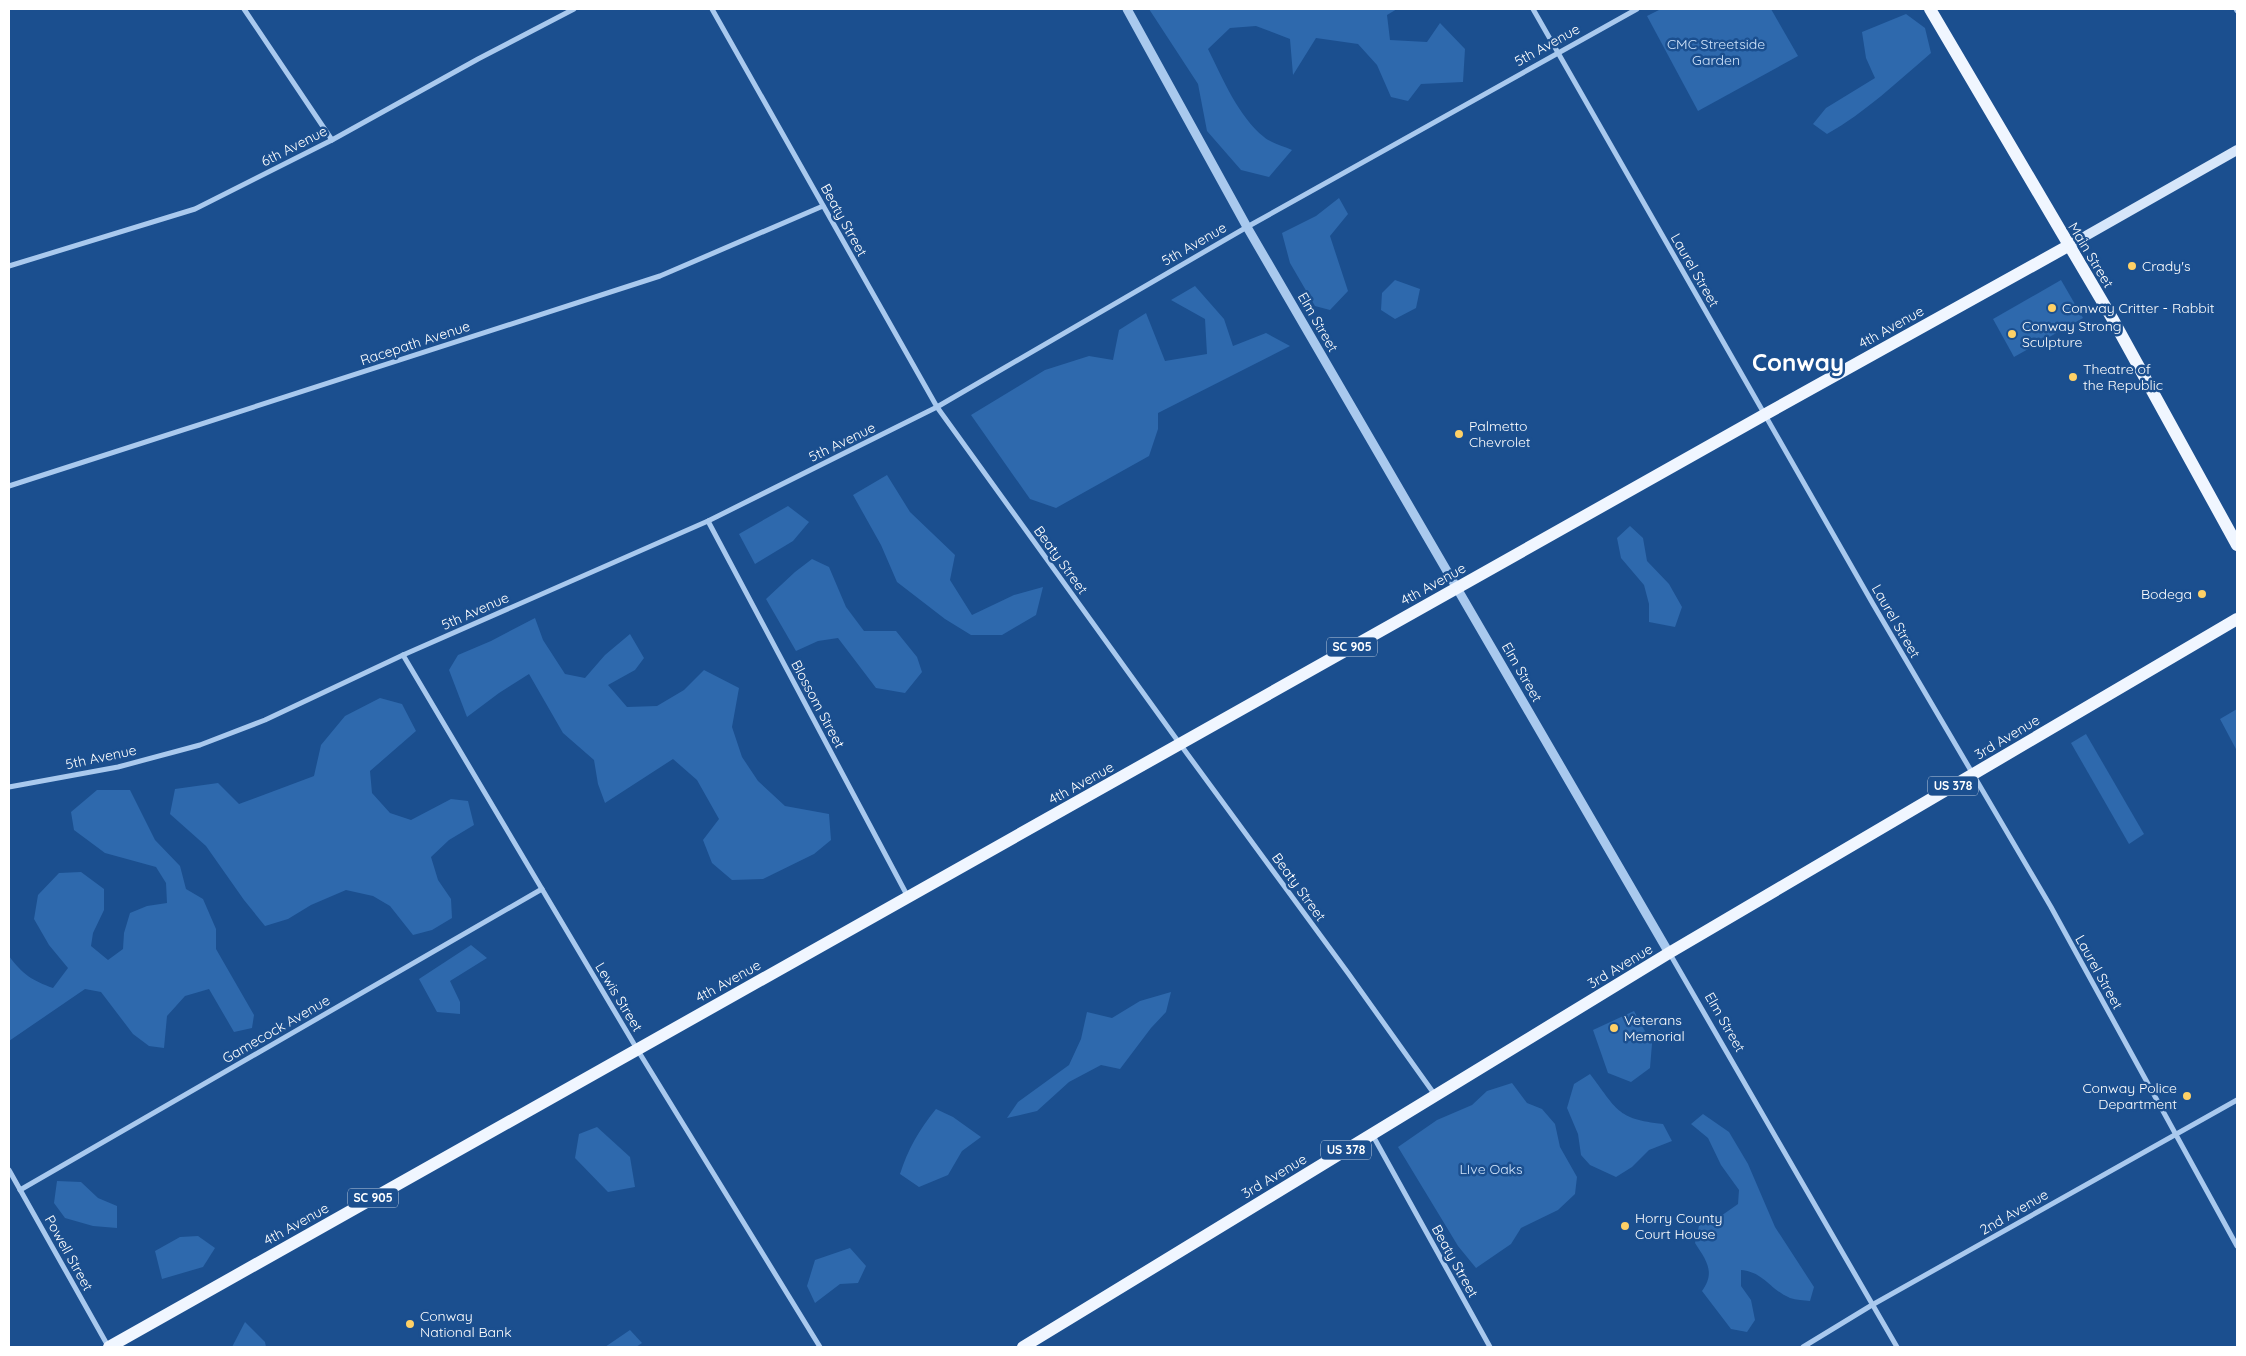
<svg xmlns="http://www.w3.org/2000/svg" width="2246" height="1356" font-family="Quicksand,sans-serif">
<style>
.green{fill:#2e69ad}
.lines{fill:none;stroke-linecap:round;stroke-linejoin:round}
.minor{stroke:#a9c9ee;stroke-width:5}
.tertiary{stroke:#a9c9ee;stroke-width:9}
.secondary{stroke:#d6e6fa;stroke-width:10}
.primary{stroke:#f0f6ff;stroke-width:12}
.poi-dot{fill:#ffd166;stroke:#1b4f8f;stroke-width:2}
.labels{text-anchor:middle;stroke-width:5;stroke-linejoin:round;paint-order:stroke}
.shield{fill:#1b4f8f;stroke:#bbcadd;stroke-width:1}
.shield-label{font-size:12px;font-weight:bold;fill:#fff}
.park-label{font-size:14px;fill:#cfe3fa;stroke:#1b4f8f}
.street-label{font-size:14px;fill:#fff;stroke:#1b4f8f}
.poi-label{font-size:14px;fill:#fff;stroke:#1b4f8f;text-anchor:start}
.town-label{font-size:24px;font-weight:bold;fill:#fff;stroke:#1b4f8f}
</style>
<rect width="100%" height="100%" fill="#1b4f8f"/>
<g class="green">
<path d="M1149,9H1397L1387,15L1390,40L1427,42L1440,23L1465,49L1463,82L1421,84L1408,101L1391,97L1377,65L1358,44L1316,38L1293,75L1290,39L1256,26L1230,28L1208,49C1223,79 1238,116 1264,137C1271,143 1283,146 1292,150L1269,177L1241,170L1207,131L1198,84Z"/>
<polygon points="1661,9 1771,9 1798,56 1698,111 1647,16"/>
<path d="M1906,14L1925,28L1931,53C1897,82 1866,112 1827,134L1813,124L1826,108L1875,78L1866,58L1862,32Z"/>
<polygon points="1339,198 1348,214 1330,236 1348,291 1330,310 1315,306 1290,263 1282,233 1316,216"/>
<polygon points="1395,280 1420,289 1416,308 1395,319 1381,310 1382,293"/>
<polygon points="2061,280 2083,318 2014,357 1993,319"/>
<polygon points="1195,286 1224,319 1233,346 1266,333 1290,346 1158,413 1158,429 1149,456 1056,508 1030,499 971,415 1045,370 1089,356 1113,360 1119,330 1146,313 1165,361 1207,354 1205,319 1171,300"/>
<polygon points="887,475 910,512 955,555 950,580 972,615 1014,595 1043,587 1036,615 1002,635 971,635 945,619 897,582 881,545 853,495"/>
<polygon points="788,506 809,522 793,541 755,564 739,534"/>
<polygon points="1630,526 1643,538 1647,561 1669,584 1682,607 1675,627 1649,622 1649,604 1644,585 1621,558 1617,538"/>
<polygon points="812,559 829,567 846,607 864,631 896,631 917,657 922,672 905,693 876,688 838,638 818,641 796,651 766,599 795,572"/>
<polygon points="535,618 543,640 565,674 585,678 605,655 630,634 644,658 635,670 608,685 627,707 657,706 684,690 704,670 739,688 732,727 742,757 758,781 785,806 829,814 831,840 814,854 763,879 732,880 712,863 703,840 719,819 697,780 673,759 605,803 598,784 594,760 563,733 529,674 499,693 467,717 449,670 458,655 491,641"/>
<polygon points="380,698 402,704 416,731 370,771 372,793 390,813 411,820 451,799 468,801 474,825 449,840 431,857 438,880 451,899 452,918 432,930 413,935 390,906 373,896 346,890 311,905 288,919 265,926 244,900 206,846 170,814 175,789 218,783 239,804 314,776 321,745 345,716"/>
<polygon points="2237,709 2237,751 2220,719"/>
<polygon points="2086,734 2144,834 2129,844 2071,743"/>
<path d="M97,790H130L155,840L180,866L186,889L203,899L216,929V949L254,1015L252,1028L234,1032L209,989L185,996L167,1016L164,1048L149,1046L133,1034L101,992L85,989L9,1041V956C22,974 33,981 53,988L68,968L49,945L34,919L38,895L59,873L81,872L104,889V910L93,933L91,946L108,960L123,949L124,933L130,913L147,906L167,903L166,883L156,867L105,853L74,830L71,812Z"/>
<polygon points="471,945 487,958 450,981 460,1002 460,1014 437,1012 419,979"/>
<polygon points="1171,992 1166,1012 1151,1028 1120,1069 1101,1065 1069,1082 1037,1111 1007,1118 1018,1102 1069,1065 1081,1039 1087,1012 1112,1018 1140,1001"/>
<polygon points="1634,1011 1652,1044 1650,1068 1631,1082 1608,1073 1593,1030"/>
<path d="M1590,1074C1617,1109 1616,1119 1663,1124L1672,1141L1649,1150L1632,1167L1616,1177L1590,1165L1581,1155L1578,1134L1567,1108L1574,1084Z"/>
<polygon points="1512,1083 1527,1103 1542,1109 1555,1124 1560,1147 1577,1177 1575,1194 1558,1210 1521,1228 1511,1244 1476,1268 1458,1246 1398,1147 1437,1120 1472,1105 1487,1091"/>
<path d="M936,1109L953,1117L981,1137L962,1151L948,1175L919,1187L900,1174C908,1149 919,1130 936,1109Z"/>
<path d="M1703,1114L1729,1132L1748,1164L1775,1227L1814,1287L1810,1301C1804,1300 1796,1300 1790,1298C1769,1289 1764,1272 1741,1270V1286L1751,1300L1755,1320L1747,1332L1731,1329L1702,1291C1716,1272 1706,1260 1695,1243L1699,1226L1718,1218L1738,1204L1739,1190L1721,1165L1708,1138L1691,1124Z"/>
<polygon points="597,1127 630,1157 635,1187 608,1192 575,1158 579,1134"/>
<polygon points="57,1181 81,1182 98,1198 117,1206 117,1228 93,1226 65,1218 54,1203"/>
<polygon points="198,1236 215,1248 203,1267 162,1279 155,1251 180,1237"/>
<polygon points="850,1248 866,1266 858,1283 840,1284 815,1303 807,1286 815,1260"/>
<polygon points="245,1322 265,1342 266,1347 232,1347"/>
<polygon points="630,1330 642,1343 636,1347 605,1347"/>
</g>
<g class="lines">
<g class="minor">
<polyline points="244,9 332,140"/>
<polyline points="712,9 937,407 1180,744 1348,973 1435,1095"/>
<polyline points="1533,9 1873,604 2051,907 2237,1246"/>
<polyline points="2236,9 2237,11"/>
<polyline points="9,266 195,209 332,140 478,59 574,9"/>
<polyline points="9,486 660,276 823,206"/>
<polyline points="708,521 908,897"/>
<polyline points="403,655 637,1049 820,1347"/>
<polyline points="9,787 118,767 200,745 265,720 403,655 708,521 937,407 1247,227 1637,9"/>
<polyline points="1670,954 1897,1347"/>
<polyline points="1372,1134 1490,1347"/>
<polyline points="9,1170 108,1346"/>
<polyline points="20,1190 542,889"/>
<polyline points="1803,1347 1872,1305 2237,1100"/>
</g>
<polyline class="tertiary" points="1127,9 1247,227 1669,953"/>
<polyline class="secondary" points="2068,246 2237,150"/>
<g class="primary">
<polyline points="1930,9 2112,318 2237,545"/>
<polyline points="109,1347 1764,415 2068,246"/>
<polyline points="1023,1347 1669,953 2237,619"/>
</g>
</g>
<g class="poi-dot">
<circle cx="2132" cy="266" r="5"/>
<circle cx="2052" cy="308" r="5"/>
<circle cx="2012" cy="334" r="5"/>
<circle cx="2073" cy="377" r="5"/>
<circle cx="1459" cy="434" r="5"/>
<circle cx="2202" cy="594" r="5"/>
<circle cx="1614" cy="1028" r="5"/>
<circle cx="2187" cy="1096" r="5"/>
<circle cx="1625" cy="1226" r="5"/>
<circle cx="410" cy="1324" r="5"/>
</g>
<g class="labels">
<g class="shield">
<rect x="1327" y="637.5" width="50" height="19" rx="4"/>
<rect x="1928" y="776.5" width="50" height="19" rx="4"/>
<rect x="1321" y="1140.5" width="50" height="19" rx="4"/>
<rect x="348" y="1188.5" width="50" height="19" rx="4"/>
</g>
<g class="shield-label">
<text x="1352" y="651">SC 905</text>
<text x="1953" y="790">US 378</text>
<text x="1346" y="1154">US 378</text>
<text x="373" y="1202">SC 905</text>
</g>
<g class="park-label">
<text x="1716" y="49">CMC Streetside<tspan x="1716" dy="16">Garden</tspan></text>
<text x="1491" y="1174">LIve Oaks</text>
</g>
<g class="street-label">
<text transform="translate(1547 45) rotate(-29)" y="5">5th Avenue</text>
<text transform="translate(294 146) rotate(-27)" y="5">6th Avenue</text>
<text transform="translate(844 220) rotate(61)" y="5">Beaty Street</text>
<text transform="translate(1194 244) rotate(-30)" y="5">5th Avenue</text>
<text transform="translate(2091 255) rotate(59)" y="5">Main Street</text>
<text transform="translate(1695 270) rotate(60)" y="5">Laurel Street</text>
<text transform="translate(1318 322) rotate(60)" y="5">Elm Street</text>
<text transform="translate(1891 327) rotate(-29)" y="5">4th Avenue</text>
<text transform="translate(415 343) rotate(-18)" y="5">Racepath Avenue</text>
<text transform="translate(842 442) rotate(-26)" y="5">5th Avenue</text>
<text transform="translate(1061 560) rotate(54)" y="5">Beaty Street</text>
<text transform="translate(1433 584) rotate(-29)" y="5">4th Avenue</text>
<text transform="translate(475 611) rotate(-24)" y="5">5th Avenue</text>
<text transform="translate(1896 621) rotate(60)" y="5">Laurel Street</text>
<text transform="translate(1522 672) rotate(60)" y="5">Elm Street</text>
<text transform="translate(818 704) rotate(62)" y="5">Blossom Street</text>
<text transform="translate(2007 737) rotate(-31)" y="5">3rd Avenue</text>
<text transform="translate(101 757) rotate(-12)" y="5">5th Avenue</text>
<text transform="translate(1081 783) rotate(-29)" y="5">4th Avenue</text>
<text transform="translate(1299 887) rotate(54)" y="5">Beaty Street</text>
<text transform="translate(1620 966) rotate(-31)" y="5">3rd Avenue</text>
<text transform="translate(2099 972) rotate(61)" y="5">Laurel Street</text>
<text transform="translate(728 981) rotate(-29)" y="5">4th Avenue</text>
<text transform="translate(619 997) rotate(59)" y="5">Lewis Street</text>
<text transform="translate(1725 1022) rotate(60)" y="5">Elm Street</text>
<text transform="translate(276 1029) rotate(-30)" y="5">Gamecock Avenue</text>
<text transform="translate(1274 1176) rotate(-31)" y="5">3rd Avenue</text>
<text transform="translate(2014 1212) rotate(-30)" y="5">2nd Avenue</text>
<text transform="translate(296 1224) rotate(-29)" y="5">4th Avenue</text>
<text transform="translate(69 1253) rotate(61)" y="5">Powell Street</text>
<text transform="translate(1455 1261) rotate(61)" y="5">Beaty Street</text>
</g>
<g class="poi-label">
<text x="2142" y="271">Crady's</text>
<text x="2062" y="313">Conway Critter - Rabbit</text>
<text x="2022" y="331">Conway Strong<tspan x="2022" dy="16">Sculpture</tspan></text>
<text x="2083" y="374">Theatre of<tspan x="2083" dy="16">the Republic</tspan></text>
<text x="1469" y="431">Palmetto<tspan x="1469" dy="16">Chevrolet</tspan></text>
<text x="2192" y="599" text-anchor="end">Bodega</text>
<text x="1624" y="1025">Veterans<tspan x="1624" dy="16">Memorial</tspan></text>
<text x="2177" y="1093" text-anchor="end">Conway Police<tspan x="2177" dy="16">Department</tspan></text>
<text x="1635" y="1223">Horry County<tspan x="1635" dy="16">Court House</tspan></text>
<text x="420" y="1321">Conway<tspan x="420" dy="16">National Bank</tspan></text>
</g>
<g class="town-label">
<text x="1798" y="371">Conway</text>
</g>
</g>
<rect width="2246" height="1356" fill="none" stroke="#ffffff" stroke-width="20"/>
</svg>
